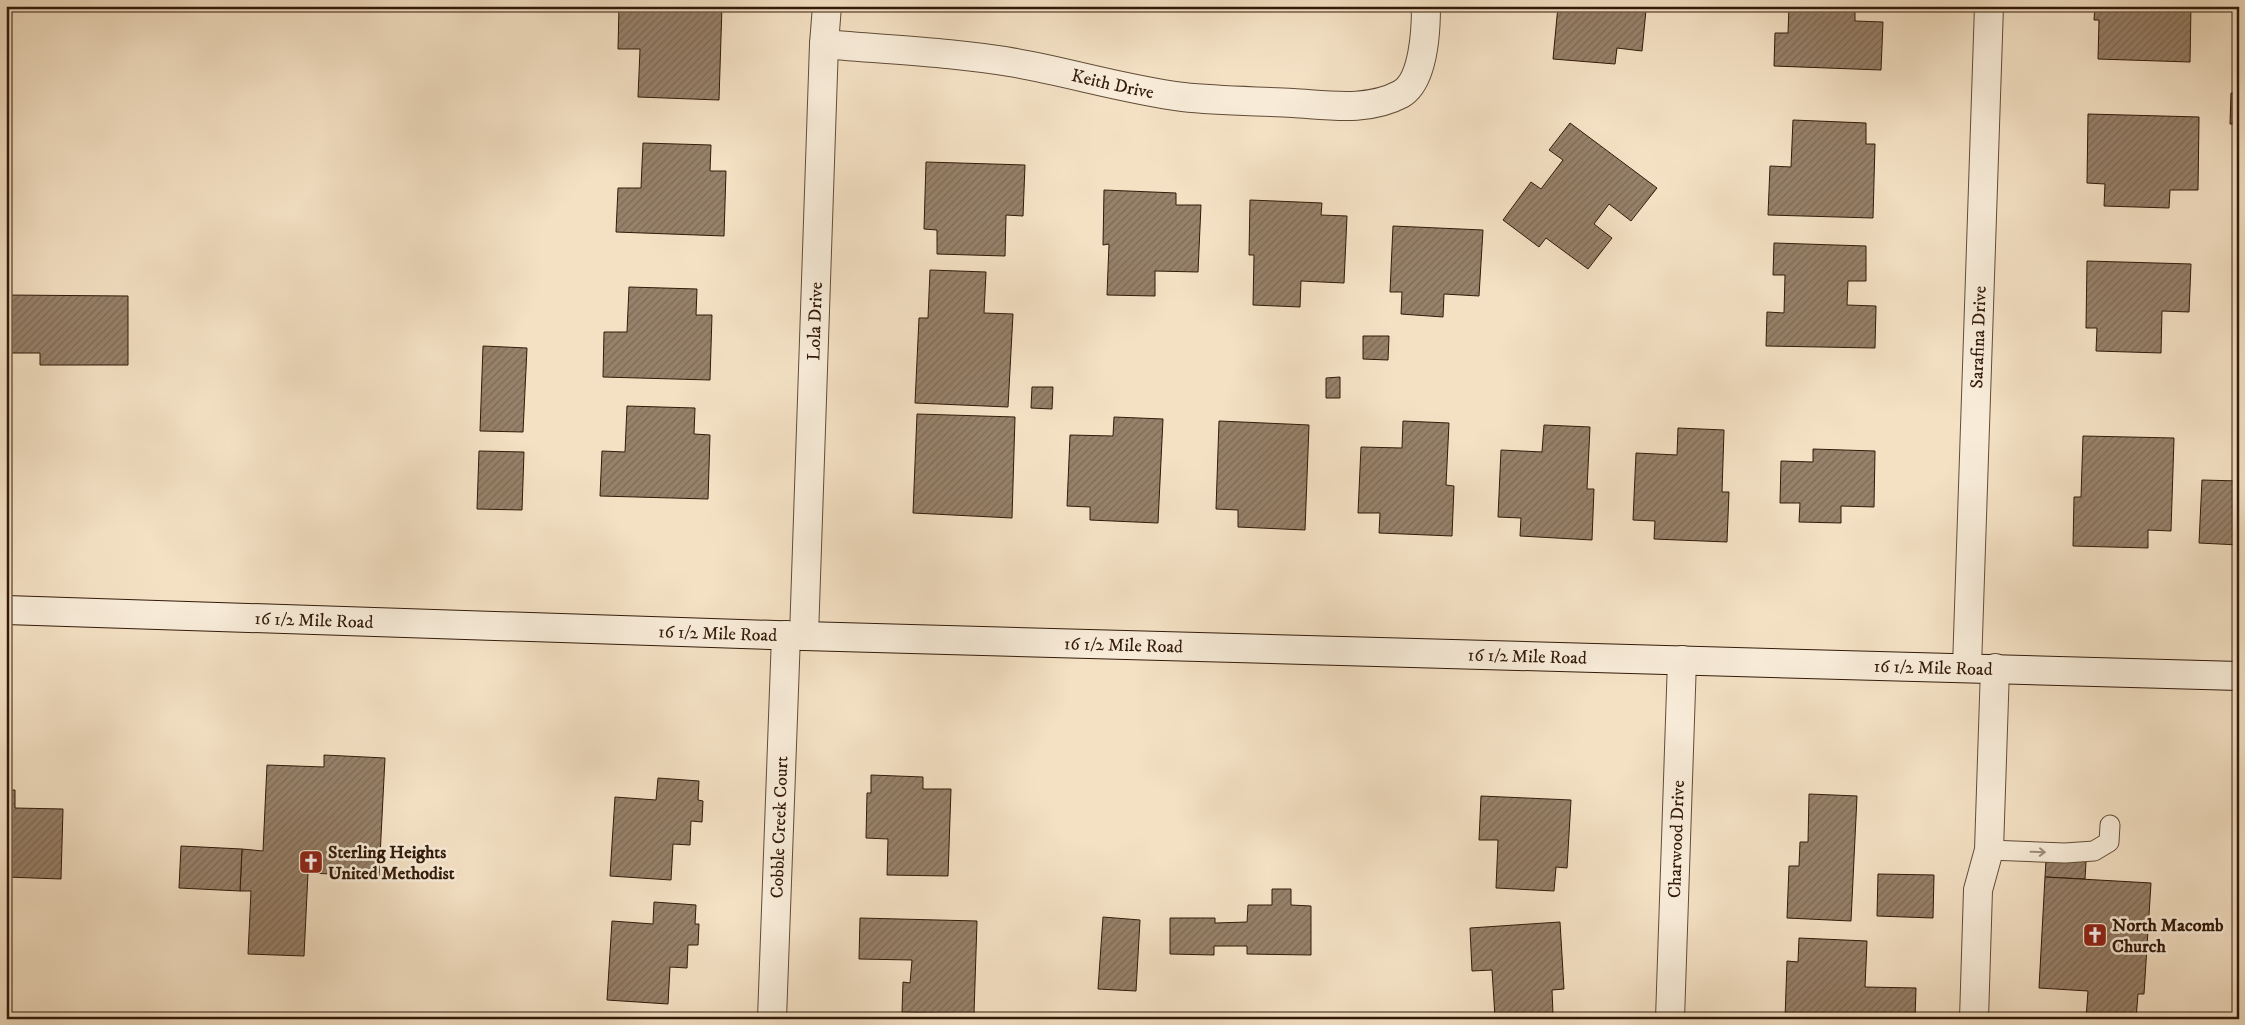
<svg xmlns="http://www.w3.org/2000/svg" width="2245" height="1025" font-family="'IM FELL DW Pica',serif">
<style>
.building{fill:url(#building-hatch);stroke:#321a09}
.lines{fill:none;stroke-linecap:round;stroke-linejoin:round}
.lane-casing{stroke:#624c38;stroke-width:21}
.street-casing{stroke:#624c38;stroke-width:30}
.secondary-casing{stroke:#321a09;stroke-width:30}
.lane{stroke:#f8ecd9;stroke-width:19}
.street{stroke:#f8ecd9;stroke-width:28}
.secondary{stroke:#f8ecd9;stroke-width:28}
.oneway{stroke:#9f8e7b}
.labels{text-anchor:middle;stroke-width:5;stroke-linejoin:round;paint-order:stroke}
.street-label{font-size:18px;fill:#321a09;stroke:#f8ecd9}
.poi-label{font-size:18px;font-weight:bold;fill:#321a09;stroke:#f8ecd9;text-anchor:start}
</style>
<defs>
<pattern id="building-hatch" width="6" height="6" patternUnits="userSpaceOnUse" patternTransform="scale(1.25)"><rect width="6" height="6" fill="#97816a"/><path d="M-1 1l2-2M0 6l6-6M5 7l2-2" fill="none" stroke="#7c6955"/></pattern>
</defs>
<rect width="100%" height="100%" fill="#f4e1c4"/>
<filter id="stains"><feTurbulence type="fractalNoise" baseFrequency=".004" numOctaves="4"/><feColorMatrix values="0 0 0 0 .2 0 0 0 0 .09 0 0 0 0 .02 0 0 0 .5 -.17"/></filter>
<radialGradient id="worn" r=".72"><stop offset=".6" stop-color="#630" stop-opacity="0"/><stop offset="1" stop-color="#630" stop-opacity=".3"/></radialGradient>
<g class="building">
<polygon points="619,6 722,6 719,100 638,97 640,49 618,49"/>
<polygon points="1558,6 1621,6 1646,10 1642,51 1617,48 1615,64 1553,59"/>
<polygon points="1789,6 1855,6 1855,21 1883,22 1881,70 1774,66 1775,33 1788,33"/>
<polygon points="2095,6 2191,6 2190,62 2098,59 2099,20 2094,20"/>
<polygon points="2231,93 2239,93 2239,124 2230,124"/>
<polygon points="2088,114 2199,117 2198,190 2170,190 2169,208 2104,206 2105,184 2087,183"/>
<polygon points="1793,120 1866,123 1866,144 1875,144 1873,218 1768,215 1770,166 1791,167"/>
<polygon points="1570,123 1657,188 1631,221 1609,204 1594,224 1612,238 1588,269 1546,238 1539,247 1503,220 1531,182 1541,189 1563,160 1549,150"/>
<polygon points="643,143 711,145 710,171 726,171 724,236 616,232 618,188 641,188"/>
<polygon points="926,162 1025,165 1023,216 1006,215 1005,256 937,254 937,230 924,229"/>
<polygon points="1104,190 1176,193 1176,205 1201,205 1198,272 1155,271 1155,296 1107,295 1109,244 1103,245"/>
<polygon points="1250,200 1322,203 1321,215 1347,216 1344,283 1301,281 1300,307 1253,305 1254,255 1249,255"/>
<polygon points="1393,226 1483,230 1479,296 1444,294 1443,317 1401,314 1402,292 1390,292"/>
<polygon points="1774,243 1866,246 1866,281 1848,281 1847,305 1876,306 1875,348 1766,346 1767,312 1784,313 1785,275 1773,275"/>
<polygon points="2087,261 2191,264 2189,312 2162,311 2161,353 2096,351 2097,328 2086,328"/>
<polygon points="930,270 986,272 984,313 1013,314 1008,407 915,403 919,318 928,318"/>
<polygon points="629,287 697,289 696,315 712,315 710,380 603,377 604,332 627,332"/>
<polygon points="6,295 128,296 128,365 40,365 40,353 6,353"/>
<polygon points="1363,336 1389,336 1388,360 1363,359"/>
<polygon points="483,346 527,348 523,432 480,431"/>
<polygon points="1340,377 1340,398 1326,398 1326,378"/>
<polygon points="1032,387 1053,387 1052,409 1031,408"/>
<polygon points="627,406 695,408 694,434 710,435 708,499 600,496 602,451 625,452"/>
<polygon points="917,414 1015,417 1012,518 913,513"/>
<polygon points="1114,417 1163,419 1158,523 1090,520 1090,507 1067,506 1070,435 1113,436"/>
<polygon points="1219,421 1309,425 1305,530 1238,527 1238,510 1216,509"/>
<polygon points="1403,421 1449,423 1446,485 1454,486 1452,536 1379,533 1380,513 1358,513 1361,447 1402,448"/>
<polygon points="1544,425 1590,427 1587,489 1594,489 1592,540 1520,536 1521,518 1498,517 1501,450 1542,452"/>
<polygon points="1678,428 1724,430 1722,492 1729,492 1727,542 1654,539 1655,521 1633,520 1636,453 1677,455"/>
<polygon points="2083,436 2174,438 2171,531 2148,530 2148,548 2073,546 2074,497 2081,497"/>
<polygon points="1813,449 1875,451 1874,507 1841,506 1841,523 1799,522 1800,503 1780,503 1781,461 1813,462"/>
<polygon points="479,451 524,452 522,510 477,509"/>
<polygon points="2202,480 2239,481 2239,545 2199,543"/>
<polygon points="324,755 385,758 379,876 308,873 304,956 248,954 251,891 240,891 242,849 263,851 267,765 324,767"/>
<polygon points="871,775 923,777 923,789 951,789 948,876 887,875 888,839 866,838 867,793 871,793"/>
<polygon points="658,778 699,781 698,800 703,801 702,822 691,821 690,845 673,844 671,880 610,876 615,797 656,800"/>
<polygon points="6,790 15,790 15,808 63,809 61,879 6,877"/>
<polygon points="1809,794 1857,796 1851,921 1787,918 1789,866 1799,866 1800,842 1808,842"/>
<polygon points="1481,796 1571,800 1567,868 1556,867 1554,891 1496,888 1498,840 1479,840"/>
<polygon points="2047,843 2087,845 2085,879 2045,877"/>
<polygon points="181,846 242,849 240,891 179,888"/>
<polygon points="1878,874 1934,875 1933,918 1877,916"/>
<polygon points="2045,877 2151,883 2144,994 2138,994 2136,1019 2086,1019 2088,991 2039,988"/>
<polygon points="1272,889 1291,889 1291,905 1311,906 1311,955 1247,954 1247,946 1214,946 1214,955 1170,954 1170,918 1215,918 1215,923 1247,922 1248,905 1272,905"/>
<polygon points="654,902 696,905 695,924 699,924 698,945 688,945 687,968 670,967 668,1004 607,1000 612,921 653,924"/>
<polygon points="1103,917 1140,920 1136,991 1098,989"/>
<polygon points="860,918 977,921 974,1014 902,1012 903,982 910,983 912,960 859,959"/>
<polygon points="1560,922 1564,989 1552,990 1553,1014 1495,1017 1492,970 1472,971 1470,928"/>
<polygon points="1799,938 1867,941 1865,987 1916,988 1915,1019 1785,1019 1787,961 1798,962"/>
</g>
<g class="lines">
<defs>
<polyline id="lane" points="1989,850 2065,853 2094,851 2109,842 2110,825"/>
<g id="street">
<path id="s1" d="M824,44C888,50 953,52 1016,63C1072,73 1127,90 1183,97C1219,101 1257,101 1293,103C1328,105 1368,112 1401,94C1424,81 1426,30 1426,6"/>
<path id="s2" d="M804,636L824,44L827,6"/>
<path id="s3" d="M1967,667L1989,6"/>
<path id="s4" d="M772,1019L786,635"/>
<path id="s5" d="M1670,1019L1682,660"/>
<polyline points="1974,1019 1978,890 1989,850 1995,668"/>
</g>
<g id="secondary">
<path id="s6" d="M6,610L804,636L2239,676"/>
</g>
</defs>
<use href="#lane" class="lane-casing"/>
<use href="#street" class="street-casing"/>
<use href="#secondary" class="secondary-casing"/>
<use href="#lane" class="lane"/>
<use href="#street" class="street"/>
<use href="#secondary" class="secondary"/>
</g>
<defs><path id="oneway-shaft" d="M-6 0H5M1.5-3L5.5 0L1.5 3" fill="none" stroke-width="1.6" stroke-linecap="round" stroke-linejoin="round" transform="scale(1.25)"/></defs>
<use class="oneway" href="#oneway-shaft" transform="translate(2038 852) rotate(2)"/>
<defs>
<symbol id="church-square" viewBox="-11 -11 22 22"><rect x="-9" y="-9" width="18" height="18" rx="4" fill="#8f2418" stroke="#f8ecd9"/><path d="M-1.2-6h2.4v3.5h3.3v2.4h-3.3V6h-2.4V-.1h-3.3v-2.4h3.3Z" fill="#fff"/></symbol>
</defs>
<g fill-rule="evenodd">
<use href="#church-square" x="297" y="848" width="28" height="28"/>
<use href="#church-square" x="2081" y="921" width="28" height="28"/>
</g>
<g class="labels">
<g class="street-label">
<text dy="6" stroke="none"><textPath href="#s1" startOffset="292">Keith Drive</textPath></text>
<text dy="6" stroke="none"><textPath href="#s2" startOffset="315">Lola Drive</textPath></text>
<text dy="6" stroke="none"><textPath href="#s3" startOffset="330">Sarafina Drive</textPath></text>
<text dy="6" stroke="none"><textPath href="#s6" startOffset="308">16 1/2 Mile Road</textPath></text>
<text dy="6" stroke="none"><textPath href="#s6" startOffset="712">16 1/2 Mile Road</textPath></text>
<text dy="6" stroke="none"><textPath href="#s6" startOffset="1118">16 1/2 Mile Road</textPath></text>
<text dy="6" stroke="none"><textPath href="#s6" startOffset="1522">16 1/2 Mile Road</textPath></text>
<text dy="6" stroke="none"><textPath href="#s6" startOffset="1928">16 1/2 Mile Road</textPath></text>
<text dy="6" stroke="none"><textPath href="#s4" startOffset="192">Cobble Creek Court</textPath></text>
<text dy="6" stroke="none"><textPath href="#s5" startOffset="180">Charwood Drive</textPath></text>
</g>
<g class="poi-label">
<text x="328" y="858">Sterling Heights<tspan x="328" dy="21">United Methodist</tspan></text>
<text x="2112" y="931">North Macomb<tspan x="2112" dy="21">Church</tspan></text>
</g>
</g>
<rect width="2245" height="1025" fill="none" stroke="#f4e1c4" stroke-width="25"/>
<rect x="8" y="8" width="2230" height="1010" fill="none" stroke="#321a09" stroke-width="2.5"/>
<rect x="12" y="12" width="2220" height="1000" fill="none" stroke="#321a09"/>
<rect width="100%" height="100%" filter="url(#stains)"/>
<rect width="100%" height="100%" fill="url(#worn)"/>
</svg>
